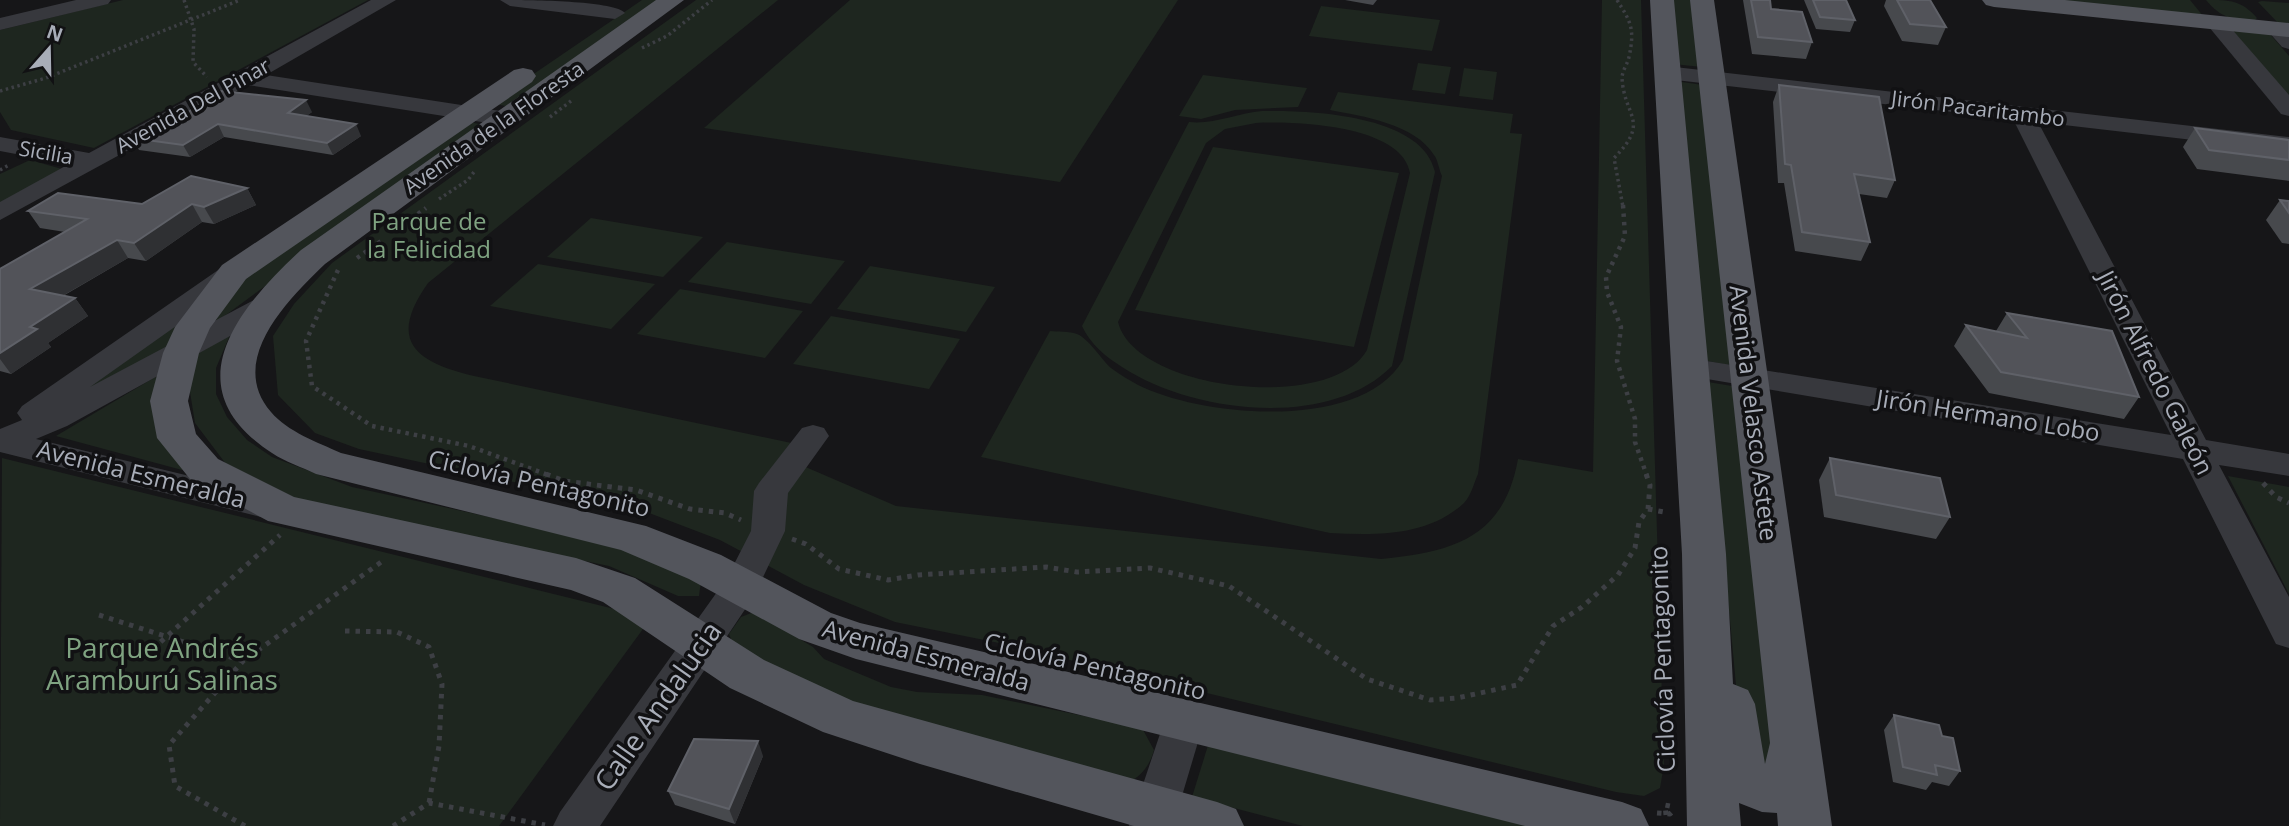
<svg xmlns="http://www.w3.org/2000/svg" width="2289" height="826" font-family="'Open Sans',sans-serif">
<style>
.green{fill:#1e261f;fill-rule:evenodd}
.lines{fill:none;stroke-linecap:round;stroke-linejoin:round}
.path-far2{stroke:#3d3f44;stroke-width:3.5;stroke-dasharray:2.5 3.5;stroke-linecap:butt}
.path-far1{stroke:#3d3f44;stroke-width:4.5;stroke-dasharray:3.5 5;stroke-linecap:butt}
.path{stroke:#3d3f44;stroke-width:5;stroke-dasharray:4.5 6;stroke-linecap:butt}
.minor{fill:#37383d;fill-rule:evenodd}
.major{fill:#53555c;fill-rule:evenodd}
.wall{fill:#47494d}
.shaded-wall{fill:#2f3033}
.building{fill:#525359;stroke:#5f6168;stroke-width:2}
.labels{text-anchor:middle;stroke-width:7;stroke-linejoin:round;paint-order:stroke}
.far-street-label{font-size:21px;fill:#a8adb8;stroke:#111113}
.park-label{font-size:24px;fill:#7fa381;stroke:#111113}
.street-label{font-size:24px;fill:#a8adb8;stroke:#111113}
.near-park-label{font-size:28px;fill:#7fa381;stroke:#111113}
.near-street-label{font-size:28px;fill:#a8adb8;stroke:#111113}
</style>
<rect width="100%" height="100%" fill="#161618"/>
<g class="green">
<polygon points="123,0 368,0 94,148 11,130 0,112 0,30"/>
<polygon points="642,0 661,0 510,107 491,103"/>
<path d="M696,0H778L428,283C387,341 415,362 474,376L815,448L801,465L896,506L1381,559C1453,552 1504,538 1518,459L1593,472L1602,0H1641L1664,765L1660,788L1644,796L1616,792L1004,644L895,622L804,585L720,540L636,508L359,449L315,433L278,395L273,336L294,304L332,263Z"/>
<polygon points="850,0 1178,0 1060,182 704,128"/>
<polygon points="1670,0 1694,0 1702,67 1673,64"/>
<polygon points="2034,0 2190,0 2203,16"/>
<path d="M2206,0C2230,0 2241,0 2257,18L2253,22C2232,20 2220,17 2206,0Z"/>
<polygon points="2262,1 2289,3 2289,27 2279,24 2258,2"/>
<polygon points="1321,6 1440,20 1432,51 1309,36"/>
<polygon points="2229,29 2269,33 2289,56 2289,100"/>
<polygon points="1418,63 1451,67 1445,94 1412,90"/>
<polygon points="1464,68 1497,72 1493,100 1459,96"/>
<polygon points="1203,75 1307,88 1298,107 1235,110 1201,119 1179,116"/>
<polygon points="1675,81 1703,85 1735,366 1696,359"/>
<path d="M1338,92L1513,114L1510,133L1522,134L1478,474C1474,483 1471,496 1464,503C1427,537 1376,535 1330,533L981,457L1050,331C1058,332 1069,331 1077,334C1089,339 1101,359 1111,368C1119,374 1129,380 1138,385C1202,417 1361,432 1403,360L1442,176C1439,170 1438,160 1434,155C1415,124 1362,116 1330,110Z"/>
<path d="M1262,111C1308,110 1423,114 1435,172L1392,366C1329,430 1192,413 1122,367C1106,357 1090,344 1082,326L1189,122C1212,125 1238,113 1262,111ZM1256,123C1295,121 1402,125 1410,173L1367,350C1332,413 1135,391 1118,322L1206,143L1225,129Z"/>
<polygon points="470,122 483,125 215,323 226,297 250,270"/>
<polygon points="1213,147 1399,173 1354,347 1135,310"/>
<polygon points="30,160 62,169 0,204 0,174"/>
<polygon points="591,218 703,237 663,277 547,257"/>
<polygon points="727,242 845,261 811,304 688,282"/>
<polygon points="538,264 655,284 611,329 490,306"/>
<polygon points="870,266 995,287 966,332 837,309"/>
<polygon points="680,289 803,311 765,358 637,334"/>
<polygon points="831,316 960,339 929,389 793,364"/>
<polygon points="184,319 172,352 57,409"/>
<polygon points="230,335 216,368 216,394 227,417 247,440 272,457 352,487 609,543 701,581 699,596 678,596 609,566 324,507 277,494 229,468 195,423 185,361"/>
<polygon points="157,376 186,466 182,470 56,436"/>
<polygon points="1708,382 1732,386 1776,767 1743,761"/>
<polygon points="2,458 651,618 499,826 0,826"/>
<polygon points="2228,476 2289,487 2289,594"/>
<path d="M754,612L813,647L824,659L891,687L917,692L982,695L1142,728L1154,750C1149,768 1140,777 1123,786L831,699L733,644L729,634L741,617Z"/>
<polygon points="1210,739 1554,826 1303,826 1192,797"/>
</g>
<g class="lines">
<g class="path-far2">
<polyline points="184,0 194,29 193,62 207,77"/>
<path d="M1617,0C1631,22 1635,29 1629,57C1628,63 1622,71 1622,78C1624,117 1651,121 1614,158L1623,207"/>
<polyline points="642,48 667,36 712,0"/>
<polyline points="0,91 46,78 240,0"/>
<polyline points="550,117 571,101"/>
<polyline points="0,170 9,165"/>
<polyline points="439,199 468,180 474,172"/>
</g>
<g class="path-far1">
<polyline points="1623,205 1625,236 1606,277 1607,292 1621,327 1617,361 1635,419 1635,442 1647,476"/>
<polyline points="411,219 426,208"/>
<polyline points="357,258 381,241"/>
<polyline points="338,270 306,341 312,386 372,426 469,446 551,476"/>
</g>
<g class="path">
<polyline points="546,474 564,481 636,490 690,509 725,513 741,520"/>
<polyline points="2263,483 2276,497 2289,503"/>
<polyline points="1648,509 1664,512"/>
<polyline points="792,539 806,544 839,569 888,580 918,575 1046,567 1077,572 1150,568 1229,586 1367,679 1430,700 1457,698 1517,685 1553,626 1582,607 1618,575 1635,548 1639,522 1648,509 1650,485 1646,474"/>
<polyline points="99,615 243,661"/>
<polyline points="345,631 397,632 429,647 442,684 439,746 429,803"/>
<polyline points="145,656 280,535"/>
<polyline points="1657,813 1670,814 1674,810"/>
<polyline points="1666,815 1665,805 1675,807"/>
<polyline points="245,826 175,786 169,745 243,661 384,560"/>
<polyline points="393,826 429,803 545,825"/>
</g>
<g class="minor">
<polygon points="76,0 111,0 108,4 0,30 0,18"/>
<polygon points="371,0 396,0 266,75 507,112 515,114 519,119 515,124 507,126 248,85 0,220 0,202 69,164 0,151 0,137 89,153"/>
<path d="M500,0C521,0 614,0 625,13L615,19L510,6Z"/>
<polygon points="2216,17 2223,19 2289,95 2289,116 2281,114 2209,27 2206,23 2209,19"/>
<polygon points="2276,23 2289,31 2289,49 2282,47 2266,29"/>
<polygon points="1666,66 2289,137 2289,151 2038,122 2206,440 2289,454 2289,476 2219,465 2289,597 2289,648 2276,644 2183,459 1677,374 1673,367 1677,360 1688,358 2171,435 2013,119 1658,78 1655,73"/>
<polygon points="231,266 241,268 245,274 241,280 90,387 252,301 262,298 272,301 276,307 272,313 67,426 36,439 273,496 278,505 273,514 261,517 0,452 0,429 22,420 17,413 22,406 221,268"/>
<polygon points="813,425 824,428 829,436 788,493 785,531 754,596 600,826 553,826 560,812 727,578 751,531 754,491 759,483 802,428"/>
<polygon points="1184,705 1198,710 1204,722 1173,826 1129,826 1164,722 1170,710"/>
</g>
<g class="major">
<path d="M656,0H684L325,264C289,299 226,360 271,412C288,432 317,442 341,453L646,526L721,555L831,613L860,623L1622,802L1641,809L1649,826H1525L856,659L799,639L689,579L621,550L316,474C302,467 285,462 272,453C172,388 237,309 301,250Z"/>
<polygon points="1650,0 1674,0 1726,554 1733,684 1748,690 1755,704 1765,764 1770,743 1690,0 1714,0 1832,826 1778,826 1777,813 1762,812 1739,803 1741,826 1687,826 1682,554"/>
<polygon points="1982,0 2065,0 2289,23 2289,37 1994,7 1986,5"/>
<polygon points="523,68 532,70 536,76 532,82 246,279 210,328 199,353 188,401 196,434 218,459 294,497 576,558 635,578 764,660 853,701 1217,802 1236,809 1244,826 1134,826 920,764 823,732 730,688 603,602 571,590 268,521 190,479 157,438 150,401 163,353 175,327 222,265 514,70"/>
</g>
</g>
<g class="wall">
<polygon points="1345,0 1377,0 1373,5"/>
<polygon points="1743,0 1770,0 1771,9 1812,42 1806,59 1752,54"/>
<polygon points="1804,0 1846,0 1855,20 1850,32 1816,29"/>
<polygon points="1886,0 1930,0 1946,27 1938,45 1902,41 1884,6"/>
<polygon points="1779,85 1895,180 1887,198 1859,194 1870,242 1861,261 1795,251 1784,183 1778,183 1773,102"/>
<polygon points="312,112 306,116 361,136 333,155 224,137 190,157 139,150 132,138 177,119"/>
<polygon points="2195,128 2289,140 2289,181 2197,169 2183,147"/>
<polygon points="247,188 256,205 214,224 202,222 146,261 128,258 63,296 75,298 88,316 48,343 51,347 11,374 0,371 0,269 65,232 40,228 28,211 142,204"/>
<polygon points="2280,200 2289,201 2289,244 2282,243 2266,220"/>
<polygon points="2007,313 2139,397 2124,419 1989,393 1954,346 1966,325 1996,331"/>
<polygon points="1830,458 1950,517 1936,539 1824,517 1819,480"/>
<polygon points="1894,715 1942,736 1960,771 1949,786 1932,782 1926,790 1893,782 1884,730"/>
<polygon points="763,756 735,824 675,805 668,791"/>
</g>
<g class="shaded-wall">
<polygon points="306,100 312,112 294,125 288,113"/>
<polygon points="218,124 224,137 190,157 183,145"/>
<polygon points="356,124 361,136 333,155 327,143"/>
<polygon points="247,188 256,205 214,224 204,207"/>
<polygon points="192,204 202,222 146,261 134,243"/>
<polygon points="117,240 128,258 43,307 30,289"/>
<polygon points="75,298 88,316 48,343 51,347 11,374 0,359 0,353 30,327"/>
<polygon points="758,741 763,756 735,824 729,809"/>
</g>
<g class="building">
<polygon points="1751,0 1770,0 1771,9 1802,12 1812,42 1758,37"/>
<polygon points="1813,0 1846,0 1855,20 1820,17"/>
<polygon points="1897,0 1930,0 1946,27 1910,24"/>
<polygon points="1779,85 1879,97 1895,180 1854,174 1870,242 1802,232 1791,165 1785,164"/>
<polygon points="221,91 306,100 288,113 356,124 327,143 218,124 183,145 132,138 177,119"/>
<polygon points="2195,128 2289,140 2289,160 2209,150"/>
<polygon points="191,176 247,188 204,207 192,204 134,243 117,240 30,289 75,298 30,327 37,329 0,353 0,269 87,219 28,211 58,193 142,204"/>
<polygon points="2280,200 2289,201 2289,213"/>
<polygon points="2007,313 2112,331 2139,397 2001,372 1966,325 2027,338"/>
<polygon points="1830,458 1940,478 1950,517 1836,495"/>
<polygon points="1894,715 1939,725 1942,736 1953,738 1960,771 1935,765 1937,775 1903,767"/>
<polygon points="694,739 758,741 729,809 668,791"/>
</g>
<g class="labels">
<g class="far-street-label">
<text transform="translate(193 106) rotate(-29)" y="7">Avenida Del Pinar</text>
<text transform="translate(1978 109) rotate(7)" y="7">Jirón Pacaritambo</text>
<text transform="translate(494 128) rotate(-35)" y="7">Avenida de la Floresta</text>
<text transform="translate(46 153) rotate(10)" y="7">Sicilia</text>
</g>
<g class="park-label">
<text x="429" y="230">Parque de<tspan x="429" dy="28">la Felicidad</tspan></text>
</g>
<g class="street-label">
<text transform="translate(2155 373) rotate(63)" y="8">Jirón Alfredo Galeón</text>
<text transform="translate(1753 413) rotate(83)" y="8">Avenida Velasco Astete</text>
<text transform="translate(1988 416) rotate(9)" y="8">Jirón Hermano Lobo</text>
<text transform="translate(141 475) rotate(14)" y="8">Avenida Esmeralda</text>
<text transform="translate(539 484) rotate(13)" y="8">Ciclovía Pentagonito</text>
<text transform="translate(926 656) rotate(15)" y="8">Avenida Esmeralda</text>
<text transform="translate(1663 659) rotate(-92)" y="8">Ciclovía Pentagonito</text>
<text transform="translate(1095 667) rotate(13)" y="8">Ciclovía Pentagonito</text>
</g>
<g class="near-park-label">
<text x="162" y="658">Parque Andrés<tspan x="162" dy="32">Aramburú Salinas</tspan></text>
</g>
<g class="near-street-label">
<text transform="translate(658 706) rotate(-55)" y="10">Calle Andalucia</text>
</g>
</g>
<g transform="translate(49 49) rotate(20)" stroke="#111113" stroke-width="5" paint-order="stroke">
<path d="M0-5L12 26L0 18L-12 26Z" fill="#a8adb8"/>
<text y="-10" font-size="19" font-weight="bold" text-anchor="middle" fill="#a8adb8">N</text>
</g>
</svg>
